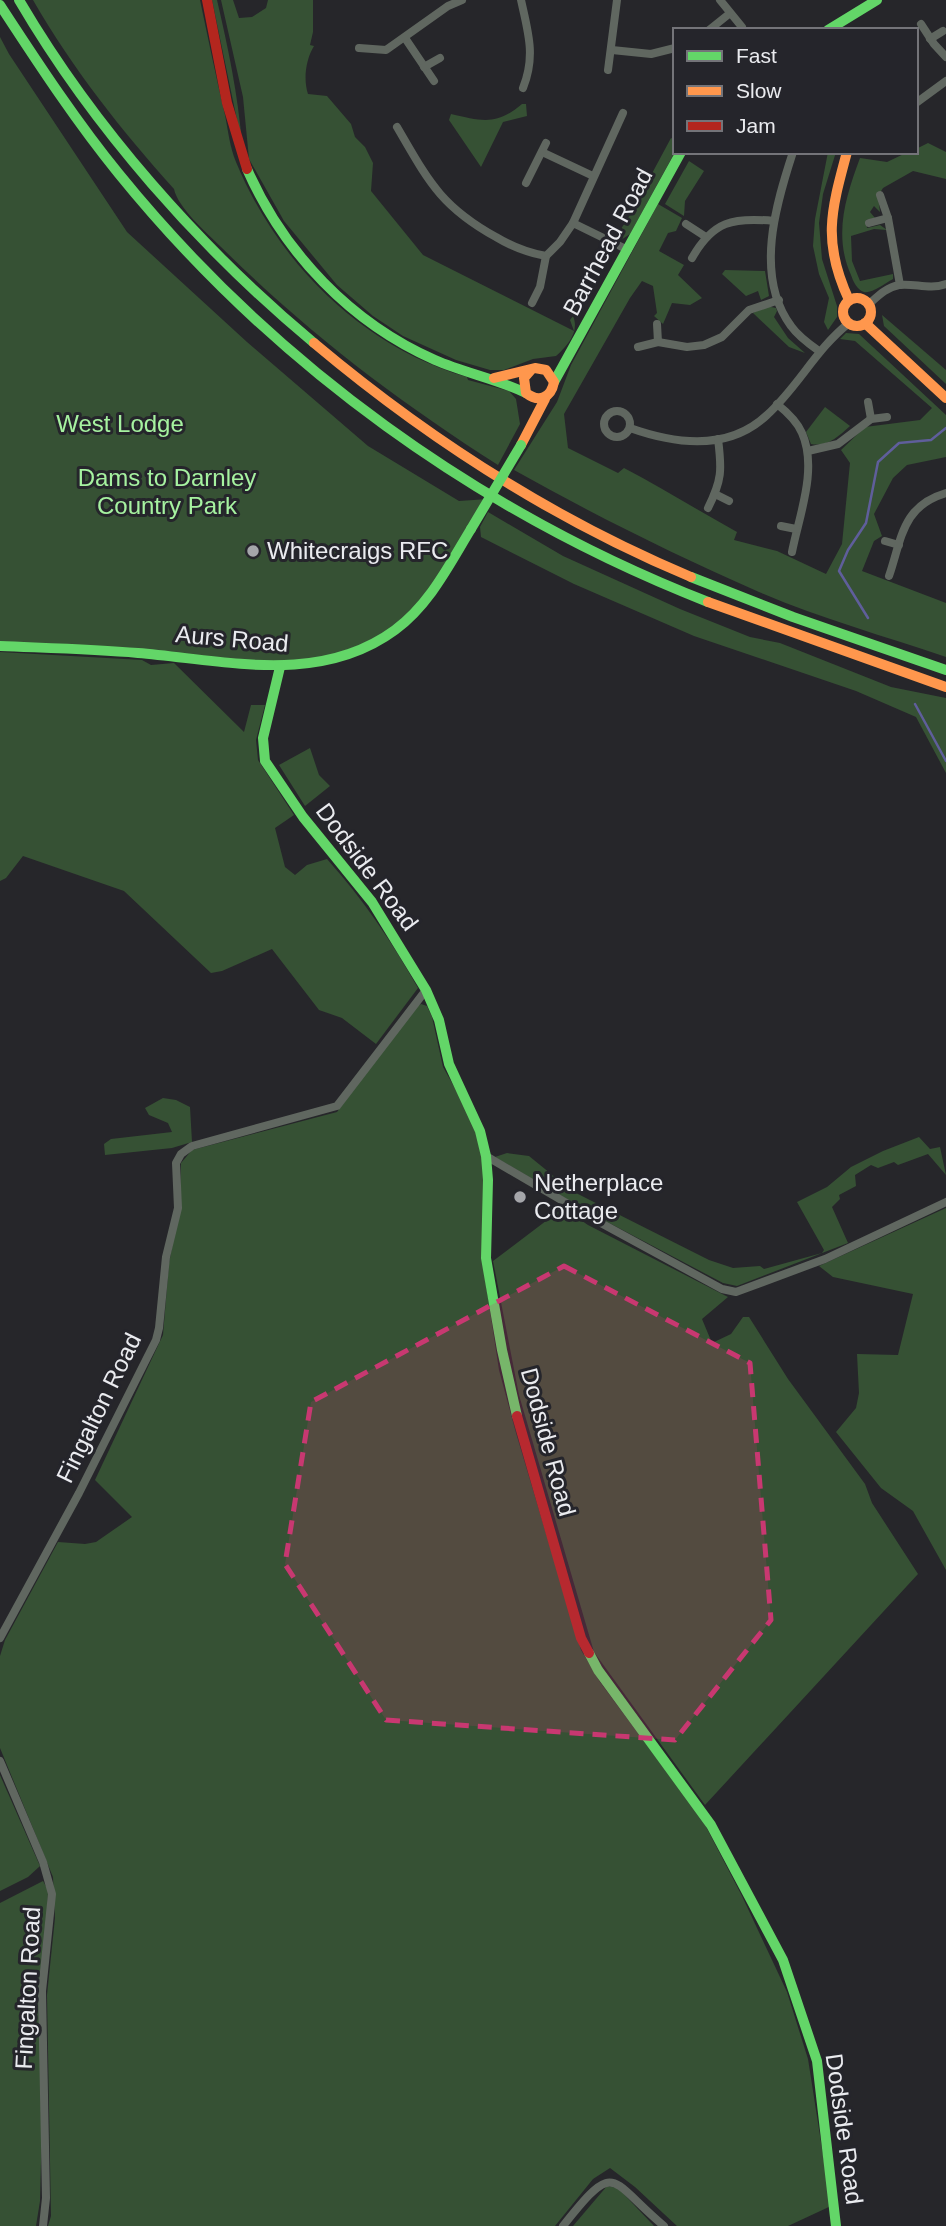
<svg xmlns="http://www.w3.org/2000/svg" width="946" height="2226" font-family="Helvetica,sans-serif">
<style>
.green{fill:#365134}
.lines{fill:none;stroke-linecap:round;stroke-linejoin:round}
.stream{stroke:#5f5e9b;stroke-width:2.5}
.street{stroke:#606760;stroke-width:8}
.fast{stroke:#63d668;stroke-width:10}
.slow{stroke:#ff974d;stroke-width:10}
.jam{stroke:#b3261e;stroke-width:10}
.fast-bridge{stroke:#63d668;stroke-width:10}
.marked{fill:#c83871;fill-opacity:0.2;stroke:#c83871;stroke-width:5;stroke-dasharray:14 9;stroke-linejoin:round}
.poi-dot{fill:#a5a6aa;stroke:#25252b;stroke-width:2.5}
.labels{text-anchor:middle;stroke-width:6;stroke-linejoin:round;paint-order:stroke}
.street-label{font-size:24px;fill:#eaebef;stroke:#25252b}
.park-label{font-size:24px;fill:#a6f2a0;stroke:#25252b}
.poi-label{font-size:24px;fill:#eaebef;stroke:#25252b;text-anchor:start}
</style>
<rect width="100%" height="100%" fill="#26262a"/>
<g class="green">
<path d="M33,0H200C208,38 216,77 225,115C228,130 230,148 236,162C277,262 362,347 467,377L468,380L509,391L516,399L520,424L498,465C395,399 308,333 221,247C207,233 178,208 174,189C122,131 72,68 33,0Z"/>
<path d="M212,0H217C228,47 238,95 242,144Z"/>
<path d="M221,0H233L239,18L252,17L266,8L268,0H313V32L310,45L314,46C306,59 303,79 308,94L327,96L351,124L355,137L365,147L373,163L371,191L423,255L574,331L570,320L573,316C580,332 567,346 556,356L533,359L504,370H490L456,360L403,336L373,316L337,285L284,221L249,159L243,97Z"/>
<polygon points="0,37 9,54 127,232 247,342 368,446 459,501 488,499 423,603 386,636 304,665 0,646"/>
<path d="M522,104H526L527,116L503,122L481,167L449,120L451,114C482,121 496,126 522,104Z"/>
<polygon points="671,138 675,140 675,152 630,234 621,240 616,236 627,220"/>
<path d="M928,143L946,152V179L913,171L883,188L878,196L880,212L874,206L870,212L875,218L866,220L867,228L880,225L887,230L874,229L851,236L852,261L860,281L893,274V279C886,283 871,294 864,292C857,290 853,281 851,275C833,235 846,196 860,158L887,162L908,152H916V149Z"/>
<polygon points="828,152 836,152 823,194 819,223 822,259 837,306 837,317 828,330 824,322 829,298 819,274 813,246 815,219"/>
<polygon points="689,161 704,171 685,201 684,216 665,204"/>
<path d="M658,204L682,218L676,231L668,233L659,251L684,265L678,275L702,298L690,305L672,303L663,324L654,316L657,313L653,286L642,281L630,298L564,414L568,448L618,473L624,468C662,488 699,511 737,532L734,540L777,551L826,574L842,544L850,463L841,450L865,427L920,420L932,408L855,341L840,339L846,333L859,334L946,415V457L907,465L893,478L874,514L882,536L874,541L862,571L946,603V657C884,636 819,618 759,592C675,555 594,515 514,470L557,402L571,365Z"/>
<polygon points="725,270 765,271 769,296 761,300 758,291 746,296 722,274"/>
<polygon points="766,306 776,308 777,311 774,317 788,338 805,353 789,347 753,313"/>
<polygon points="882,315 946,370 946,384 884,326"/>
<path d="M825,407L850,426C838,437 827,447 811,444L806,432Z"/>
<polygon points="488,512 563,556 680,609 750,637 780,643 891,687 946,698 946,773 916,717 856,691 694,636 574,584 481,537 480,527"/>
<path d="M0,652L142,660L151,665L174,663L244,732L251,705H265L256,740L258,760L294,815L275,828L285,867L295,875L307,865L327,859C363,899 392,942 418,988L376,1044L342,1018L319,1010L272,949L222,971L211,973L124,891L23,856L6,878L0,881Z"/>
<polygon points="310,748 319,775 330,786 305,806 279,765"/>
<polygon points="421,1004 427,1006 432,1017 443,1067 473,1120 483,1163 483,1265 499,1370 516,1433 581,1650 600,1682 703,1821 742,1896 787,1992 808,2059 831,2206 788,2226 677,2226 635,2187 610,2168 593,2179 555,2226 48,2226 51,2216 47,1995 55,1918 53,1877 0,1748 0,1656 5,1640 58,1542 85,1544 96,1542 132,1517 95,1480 163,1335 169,1263 180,1206 181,1163 192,1150 337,1112 416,1007"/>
<polygon points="163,1098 176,1100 190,1107 192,1142 172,1148 105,1155 104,1144 111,1139 172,1132 168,1123 149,1115 145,1108"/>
<polygon points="919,1137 930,1149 940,1147 946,1175 928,1154 898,1165 894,1162 878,1168 871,1165 855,1175 856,1186 839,1195 840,1199 832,1207 848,1243 737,1286 723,1283 596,1216 495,1157 507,1153 529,1156 572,1191 709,1260 733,1268 760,1266 764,1269 822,1253 824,1250 797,1202 827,1187 851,1167 883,1151"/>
<polygon points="563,1208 588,1225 728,1297 702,1319 712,1343 731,1334 743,1317 749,1317 788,1379 865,1484 872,1503 918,1574 705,1805 594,1652 519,1395 493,1261"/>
<polygon points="946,1208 946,1570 913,1511 881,1488 836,1432 856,1408 859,1393 857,1354 898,1355 913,1294 833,1277 819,1266"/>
<polygon points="0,1775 40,1866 28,1877 0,1891"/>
<polygon points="43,1881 48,1890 40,2201 36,2226 0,2226 0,1903"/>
<polygon points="607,2186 618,2188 654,2226 573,2226"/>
</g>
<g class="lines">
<g class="stream">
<polyline points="868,618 839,571 848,550 866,523 878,462 899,443 931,440 946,428"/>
<polyline points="915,704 946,761"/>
</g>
<g class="street">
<path d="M521,0C528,32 536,56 523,88"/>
<polyline points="720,0 742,27"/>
<polyline points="921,24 934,44 946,57"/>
<polyline points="709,30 729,14"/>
<polyline points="405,38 434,81"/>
<polyline points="930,39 943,31"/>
<polyline points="359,48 386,50 448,6 462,0"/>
<polyline points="612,50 651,54 675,48"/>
<polyline points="424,67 440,58"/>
<polyline points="608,70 617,0"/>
<polyline points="916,103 946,81"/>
<path d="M397,127C428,180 440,206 496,237C511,246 528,253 546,256L560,242L573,223L628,250"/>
<polyline points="542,152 593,176"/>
<path d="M793,152C776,204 754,276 791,326C798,336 809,344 819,351"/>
<polyline points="526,183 546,143"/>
<polyline points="880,195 888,218 900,285"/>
<polyline points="573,223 623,113"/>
<polyline points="869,223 888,218"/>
<polyline points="686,224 706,237"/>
<path d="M692,258C713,221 733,217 774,221"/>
<polyline points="532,303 540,287 546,256"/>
<path d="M869,304C878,296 887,287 899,285C915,283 929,290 946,284"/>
<polyline points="657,324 658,342"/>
<polyline points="638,347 658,342 687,347 704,345 722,337 749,310 779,300"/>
<polyline points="868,402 871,419"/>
<path d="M777,404C787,412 797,421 802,433C818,469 799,516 792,552"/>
<circle cx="617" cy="424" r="13"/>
<path d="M630,428C675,444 729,451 767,415C798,387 816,349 849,323"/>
<polyline points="808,451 838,444 871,419 887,417"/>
<polyline points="715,494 729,501"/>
<path d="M708,508C722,480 722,470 718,439"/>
<polyline points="781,526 796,529"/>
<polyline points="885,541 899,545"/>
<path d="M889,576C902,538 902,506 946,493"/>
<polyline points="486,1156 599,1222 722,1289 736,1292 825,1259 946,1202"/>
<polyline points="0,1638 79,1493 156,1340 159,1328 166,1257 178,1208 176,1163 181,1154 192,1146 337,1106 426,990"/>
<polyline points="0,1761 43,1862 52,1894 42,1991 46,2198 43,2226"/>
<path d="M563,2226C617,2158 608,2179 664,2226"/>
</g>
<g class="fast">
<path d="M19,0C94,128 200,248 314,343"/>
<path d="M0,5C38,63 75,120 119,174C274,365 480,513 708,602"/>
<polyline points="828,30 877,0"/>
<path d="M247,169C284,253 351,323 435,360C465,373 497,379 526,393"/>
<polyline points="554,382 681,152"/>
<polyline points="691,577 793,617 946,670"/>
<path d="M0,646C46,648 92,649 138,653C224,660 319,686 395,630C430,604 449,565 471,529"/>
<polyline points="280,667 263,738 265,761 303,817 372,902 426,990 439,1020 449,1064 480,1131 486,1156 488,1180 486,1258 502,1350 517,1416"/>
<polyline points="589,1653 598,1670 711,1825 783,1960 817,2061 836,2226"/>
</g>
<g class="slow">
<path d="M847,152C831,211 822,242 849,300"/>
<circle cx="857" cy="312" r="14"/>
<polyline points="865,323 946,398"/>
<path d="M314,343C427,438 555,520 691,577"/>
<path d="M494,378L535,368L546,370L554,382C551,398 539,403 526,393L524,378L531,370"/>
<polyline points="521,445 545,399"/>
<polyline points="708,602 946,687"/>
</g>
<g class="jam">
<polyline points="207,0 227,103 247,169"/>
<polyline points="517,1416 581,1638 589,1653"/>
</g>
<polyline class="fast-bridge" points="471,529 521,445"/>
</g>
<path class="marked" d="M564,1266L750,1363L771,1620L675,1740L386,1720L285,1564L311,1402Z"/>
<g class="poi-dot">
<circle cx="253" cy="551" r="7"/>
<circle cx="520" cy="1197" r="7"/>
</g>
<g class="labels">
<g class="street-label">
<text transform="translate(608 242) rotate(-62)" y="8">Barrhead Road</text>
<text transform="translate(232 639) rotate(5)" y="8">Aurs Road</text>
<text transform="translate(367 867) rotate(53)" y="8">Dodside Road</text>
<text transform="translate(99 1408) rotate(-64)" y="8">Fingalton Road</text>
<text transform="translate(548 1442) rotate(75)" y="8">Dodside Road</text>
<text transform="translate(28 1988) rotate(-87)" y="8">Fingalton Road</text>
<text transform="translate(844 2129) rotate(82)" y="8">Dodside Road</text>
</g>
<g class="park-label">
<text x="120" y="432">West Lodge</text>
<text x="167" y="486">Dams to Darnley<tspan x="167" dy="28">Country Park</tspan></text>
</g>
<g class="poi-label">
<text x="267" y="559">Whitecraigs RFC</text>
<text x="534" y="1191">Netherplace<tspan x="534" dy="28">Cottage</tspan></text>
</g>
</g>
<rect x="673" y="28" width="245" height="126" fill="#25252b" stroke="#747479" stroke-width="2"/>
<rect x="687" y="51" width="35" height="10" fill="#63d668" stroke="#747479" stroke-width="2"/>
<text x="736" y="63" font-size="21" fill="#eaebef">Fast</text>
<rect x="687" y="86" width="35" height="10" fill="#ff974d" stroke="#747479" stroke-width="2"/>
<text x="736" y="98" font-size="21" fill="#eaebef">Slow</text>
<rect x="687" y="121" width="35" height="10" fill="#b3261e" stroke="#747479" stroke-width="2"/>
<text x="736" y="133" font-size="21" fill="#eaebef">Jam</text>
</svg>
